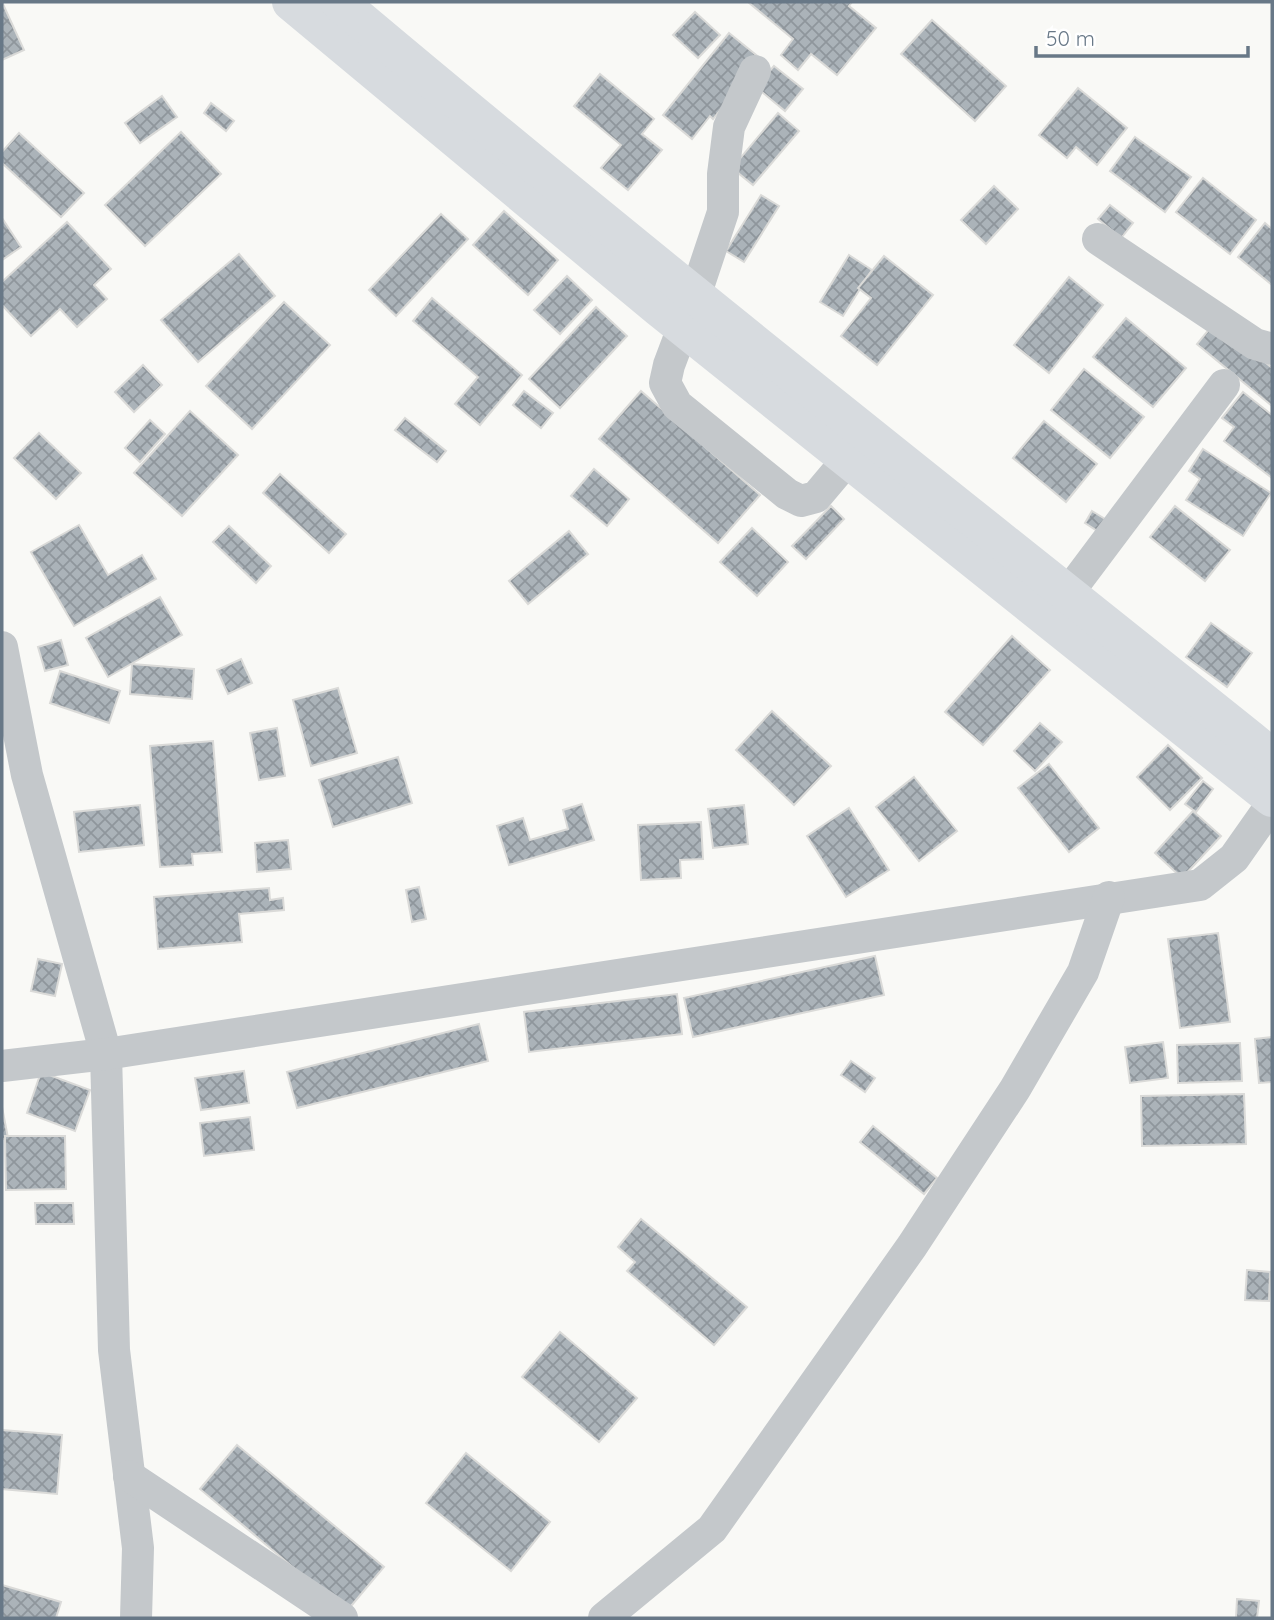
<svg xmlns="http://www.w3.org/2000/svg" width="1274" height="1620" font-family="Quicksand,sans-serif">
<style>
.building{fill:url(#building-cross-hatch);stroke:#dadad8;stroke-width:2}
.lines{fill:none;stroke-linecap:round;stroke-linejoin:round}
.minor{stroke:#c4c8cb;stroke-width:32}
.major{stroke:#d7dbdf;stroke-width:38}
</style>
<defs>
<pattern id="building-cross-hatch" width="8" height="8" patternUnits="userSpaceOnUse" patternTransform="scale(1.75)"><rect width="8" height="8" fill="#abb3b9"/><path d="M0 0l8 8M0 8l8-8" fill="none" stroke="#8f969c"/></pattern>
</defs>
<rect width="100%" height="100%" fill="#f9f9f6"/>
<g class="building">
<polygon points="2,2 24,50 2,60"/>
<polygon points="748,2 852,2 849,6 876,28 837,75 811,54 798,70 781,55 793,39"/>
<polygon points="695,12 720,35 698,58 673,35"/>
<polygon points="932,20 1006,86 975,121 901,54"/>
<polygon points="729,33 761,59 713,119 710,116 692,139 663,115"/>
<polygon points="774,66 803,89 785,111 756,87"/>
<polygon points="600,74 654,119 642,134 662,150 628,190 601,168 621,145 574,106"/>
<polygon points="1078,88 1127,128 1097,165 1076,147 1067,158 1039,135"/>
<polygon points="162,96 177,117 140,143 125,123"/>
<polygon points="211,103 234,121 226,131 204,113"/>
<polygon points="778,113 799,131 753,185 732,168"/>
<polygon points="181,132 221,174 145,246 105,205"/>
<polygon points="19,133 84,193 61,217 2,163 2,152"/>
<polygon points="1135,137 1191,177 1165,212 1110,171"/>
<polygon points="1203,178 1256,220 1230,254 1176,212"/>
<polygon points="994,186 1018,209 986,244 961,220"/>
<polygon points="761,195 779,206 744,262 726,251"/>
<polygon points="1110,205 1133,223 1121,238 1098,219"/>
<polygon points="504,211 558,260 528,295 473,245"/>
<polygon points="441,214 468,239 396,316 369,290"/>
<polygon points="2,218 21,247 2,260"/>
<polygon points="67,222 111,269 94,285 107,299 77,327 60,309 31,336 2,305 2,282"/>
<polygon points="1265,223 1272,229 1272,285 1238,257"/>
<polygon points="239,254 275,296 198,362 161,320"/>
<polygon points="849,255 872,270 843,316 820,302"/>
<polygon points="884,256 933,295 877,365 841,336 871,298 858,288"/>
<polygon points="567,276 592,300 560,334 534,310"/>
<polygon points="1069,277 1103,305 1049,373 1014,345"/>
<polygon points="432,298 522,375 480,425 455,404 478,377 413,321"/>
<polygon points="284,302 330,345 252,429 206,386"/>
<polygon points="596,307 627,336 560,408 529,379"/>
<polygon points="1126,318 1186,368 1153,407 1093,357"/>
<polygon points="1216,321 1272,368 1272,406 1197,344"/>
<polygon points="143,365 162,385 134,412 115,392"/>
<polygon points="1084,369 1144,417 1110,458 1051,410"/>
<polygon points="524,391 553,413 541,428 513,405"/>
<polygon points="641,391 760,495 718,543 599,439"/>
<polygon points="1243,392 1272,415 1272,478 1224,441 1234,427 1222,418"/>
<polygon points="190,411 238,455 182,516 134,473"/>
<polygon points="405,418 446,451 437,462 395,430"/>
<polygon points="150,420 165,434 140,462 125,448"/>
<polygon points="1044,421 1097,464 1066,502 1013,458"/>
<polygon points="39,433 81,473 56,499 14,458"/>
<polygon points="1203,449 1271,493 1243,536 1186,500 1200,479 1189,471"/>
<polygon points="594,469 629,499 607,526 571,496"/>
<polygon points="280,474 346,534 329,553 263,493"/>
<polygon points="831,506 844,519 806,559 792,546"/>
<polygon points="1175,506 1230,550 1205,581 1150,537"/>
<polygon points="1092,511 1110,522 1102,534 1085,523"/>
<polygon points="79,525 108,575 142,555 156,579 74,626 31,552"/>
<polygon points="229,526 271,566 256,583 213,542"/>
<polygon points="752,528 788,562 757,596 720,562"/>
<polygon points="569,531 588,554 528,604 509,581"/>
<polygon points="160,597 182,635 108,677 86,638"/>
<polygon points="1211,623 1252,653 1227,687 1186,657"/>
<polygon points="1012,636 1050,670 983,745 945,712"/>
<polygon points="61,640 68,665 45,671 38,647"/>
<polygon points="241,659 252,683 228,694 217,670"/>
<polygon points="132,664 194,669 192,699 130,694"/>
<polygon points="60,671 120,691 109,723 50,703"/>
<polygon points="338,688 357,753 311,766 293,700"/>
<polygon points="772,711 831,766 794,805 736,750"/>
<polygon points="1040,723 1062,742 1035,771 1014,751"/>
<polygon points="277,728 285,776 259,780 250,733"/>
<polygon points="213,741 222,852 192,854 193,865 160,867 150,746"/>
<polygon points="1168,745 1202,778 1170,810 1137,777"/>
<polygon points="398,757 412,803 333,827 319,780"/>
<polygon points="1049,764 1099,828 1069,852 1018,788"/>
<polygon points="914,777 957,831 919,861 876,807"/>
<polygon points="1203,781 1213,789 1196,812 1185,804"/>
<polygon points="582,804 594,840 509,865 497,826 523,818 530,840 568,829 563,810"/>
<polygon points="140,805 144,845 79,852 74,812"/>
<polygon points="744,805 748,844 713,848 708,809"/>
<polygon points="849,808 889,870 846,897 807,836"/>
<polygon points="1193,811 1221,836 1182,878 1155,853"/>
<polygon points="701,822 703,859 680,860 681,878 641,880 638,825"/>
<polygon points="288,840 291,869 257,872 255,843"/>
<polygon points="419,887 426,919 412,922 406,890"/>
<polygon points="269,888 270,900 283,898 284,910 239,914 242,942 158,949 154,897"/>
<polygon points="1218,933 1230,1022 1180,1028 1168,939"/>
<polygon points="875,956 884,995 693,1037 684,998"/>
<polygon points="38,959 62,964 55,996 31,991"/>
<polygon points="677,994 682,1034 529,1052 524,1012"/>
<polygon points="479,1024 488,1061 297,1108 287,1072"/>
<polygon points="1272,1037 1272,1082 1259,1083 1255,1039"/>
<polygon points="1163,1042 1168,1078 1130,1083 1125,1047"/>
<polygon points="1240,1043 1242,1081 1178,1083 1177,1045"/>
<polygon points="851,1061 875,1078 865,1092 841,1075"/>
<polygon points="244,1071 249,1103 201,1110 195,1078"/>
<polygon points="41,1072 90,1090 75,1131 27,1113"/>
<polygon points="1244,1094 1246,1144 1142,1146 1141,1096"/>
<polygon points="2,1107 8,1138 2,1139"/>
<polygon points="250,1117 254,1150 204,1156 200,1123"/>
<polygon points="873,1126 937,1178 924,1194 860,1142"/>
<polygon points="5,1136 65,1136 66,1189 6,1190"/>
<polygon points="35,1203 73,1203 74,1224 36,1224"/>
<polygon points="641,1219 747,1307 714,1345 627,1271 635,1262 618,1247"/>
<polygon points="1247,1270 1270,1272 1269,1301 1245,1300"/>
<polygon points="560,1332 637,1398 599,1442 522,1377"/>
<polygon points="2,1430 62,1435 57,1494 2,1489"/>
<polygon points="237,1445 384,1567 346,1612 200,1489"/>
<polygon points="466,1453 550,1522 511,1571 426,1503"/>
<polygon points="2,1585 61,1602 56,1618 2,1618"/>
<polygon points="1237,1599 1259,1601 1257,1618 1236,1618"/>
</g>
<g class="lines">
<g class="minor">
<polyline points="755,71 729,127 723,174 723,212 695,296 669,365 665,383 677,405 787,494 801,501 816,497 848,459"/>
<polyline points="1098,239 1255,344 1272,349"/>
<polyline points="1068,593 1224,385"/>
<polyline points="2,647 27,775 106,1054 114,1350 138,1548 136,1618"/>
<polyline points="2,1066 106,1054 1200,885 1234,858 1272,804"/>
<polyline points="129,1476 342,1618"/>
<polyline points="604,1618 712,1529 912,1246 1015,1089 1083,972 1109,897"/>
</g>
<g class="major">
<polyline points="291,2 659,308 1272,798"/>
<path d="M339,2C645,260 960,507 1272,757"/>
</g>
</g>
<rect width="1274" height="1620" fill="none" stroke="#687887" stroke-width="7"/>
<path d="M1036 46v10h212v-10" fill="none" stroke="#687887" stroke-width="3.5"/>
<text x="1046" y="46" font-size="21" fill="#687887" stroke="#ffffff" stroke-width="5" paint-order="stroke">50 m</text>
</svg>
